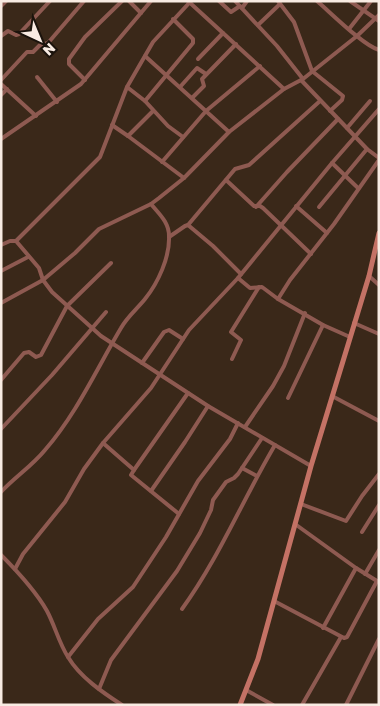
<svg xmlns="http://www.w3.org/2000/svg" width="380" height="706" font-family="'Golos Text',sans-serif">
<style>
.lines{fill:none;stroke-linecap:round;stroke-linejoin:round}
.street{stroke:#8e5a51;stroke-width:4}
.secondary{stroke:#c47265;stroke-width:5}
</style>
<rect width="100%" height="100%" fill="#3a2819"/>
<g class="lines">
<g class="street">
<polyline points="129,1 141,13"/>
<polyline points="188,1 284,89"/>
<polyline points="219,1 231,12 240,6"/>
<polyline points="235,1 277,46 303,79"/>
<polyline points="278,1 294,22 312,71 343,96 342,100 330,111"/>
<path d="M317,1C331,13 364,46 379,50"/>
<polyline points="350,1 379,21"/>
<polyline points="1,6 6,1"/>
<polyline points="242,8 247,1"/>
<polyline points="258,25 280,4"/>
<polyline points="349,29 371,1"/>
<polyline points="1,36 8,31 16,35 19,34 50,1"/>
<polyline points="145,56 229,132"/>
<polyline points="198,59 223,33"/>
<polyline points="37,77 57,102"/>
<polyline points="303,79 357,36 379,15"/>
<polyline points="1,80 27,52 33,52 40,45 48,43 84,1"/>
<polyline points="85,80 69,64 69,59 85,37 122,1"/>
<polyline points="1,84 36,116"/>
<polyline points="127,87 145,101 168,126 183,137"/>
<polyline points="180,87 197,68 206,74"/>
<polyline points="1,95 7,89"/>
<polyline points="192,98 204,86 202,79 236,44"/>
<polyline points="145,101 193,43 193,39 173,19"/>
<polyline points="112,125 128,136 184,178"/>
<polyline points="347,128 370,101"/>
<polyline points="128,136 153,111"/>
<polyline points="1,139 81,84 151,1"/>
<polyline points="162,162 206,111 260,66"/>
<polyline points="332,163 358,188"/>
<polyline points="226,180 254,206 260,206 263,208 311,254"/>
<polyline points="296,206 327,233"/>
<polyline points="256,207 287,172 338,119"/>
<polyline points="319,207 367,149"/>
<polyline points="188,225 235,169 249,165 320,101"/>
<polyline points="169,237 185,226 188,225 213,246 241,274"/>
<polyline points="16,241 100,157 127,87 153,42 191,1"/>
<polyline points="1,245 10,241 16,241 39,268 43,280 52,292 101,336 208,406 311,466"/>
<polyline points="1,271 28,257"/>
<polyline points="369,276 379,285"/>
<polyline points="238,278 250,288 262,287 278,299 323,325 350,337"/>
<polyline points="278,299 290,280 334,224 379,160"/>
<polyline points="1,303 43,280 75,253 99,229 151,204 159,198 184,178 229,132 284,89 301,80 367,149 379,158"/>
<polyline points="354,323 379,334"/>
<polyline points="232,359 241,340 231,332 259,287"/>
<polyline points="142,363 164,332 169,330 183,339"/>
<polyline points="1,380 24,353 29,352 36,357 41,355 67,306 111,263"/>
<polyline points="332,396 379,421"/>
<polyline points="288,398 323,325"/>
<polyline points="245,427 273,386 284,366 305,313"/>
<polyline points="1,429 52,375 106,312"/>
<polyline points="103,443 134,470 131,475 179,514"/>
<polyline points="242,468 257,476"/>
<polyline points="134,470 188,393"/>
<polyline points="151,491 185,442 208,406"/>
<path d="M1,492C15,477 32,466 45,450C77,413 96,370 121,328C127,317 137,309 145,299C158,283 170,257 169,236C169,222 159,214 151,204"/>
<polyline points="301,504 346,521 362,496 379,474"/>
<polyline points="295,524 356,568 377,581"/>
<polyline points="362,532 379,505"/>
<path d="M1,555C18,572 35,590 47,611C55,626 59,643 68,657C80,677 102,692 122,705"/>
<polyline points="15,569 23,554 65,502 84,469 103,443 151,388 189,330 238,278 332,163 379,109"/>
<polyline points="365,574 379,550"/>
<polyline points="274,601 344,638 347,637 377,581"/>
<path d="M182,609C219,558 243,499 275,445"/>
<polyline points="323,628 356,568"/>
<polyline points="68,657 98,619 133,587 166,537 198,481 230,439 238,423"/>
<polyline points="99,689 111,660 177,571 200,533 211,510 213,500 226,482 234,478 238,474 262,438"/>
<polyline points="246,690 273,705"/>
<polyline points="302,705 341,637"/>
<polyline points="346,705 379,639"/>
</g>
<polyline class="secondary" points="240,705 258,659 311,466 369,276 379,233"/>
</g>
<rect width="380" height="706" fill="none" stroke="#f8ebe2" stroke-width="5"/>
<g transform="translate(40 40) rotate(136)" stroke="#1b130c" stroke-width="4" paint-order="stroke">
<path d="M0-4L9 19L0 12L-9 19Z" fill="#f8ebe2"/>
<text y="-8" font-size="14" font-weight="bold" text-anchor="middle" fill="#f8ebe2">N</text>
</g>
</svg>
